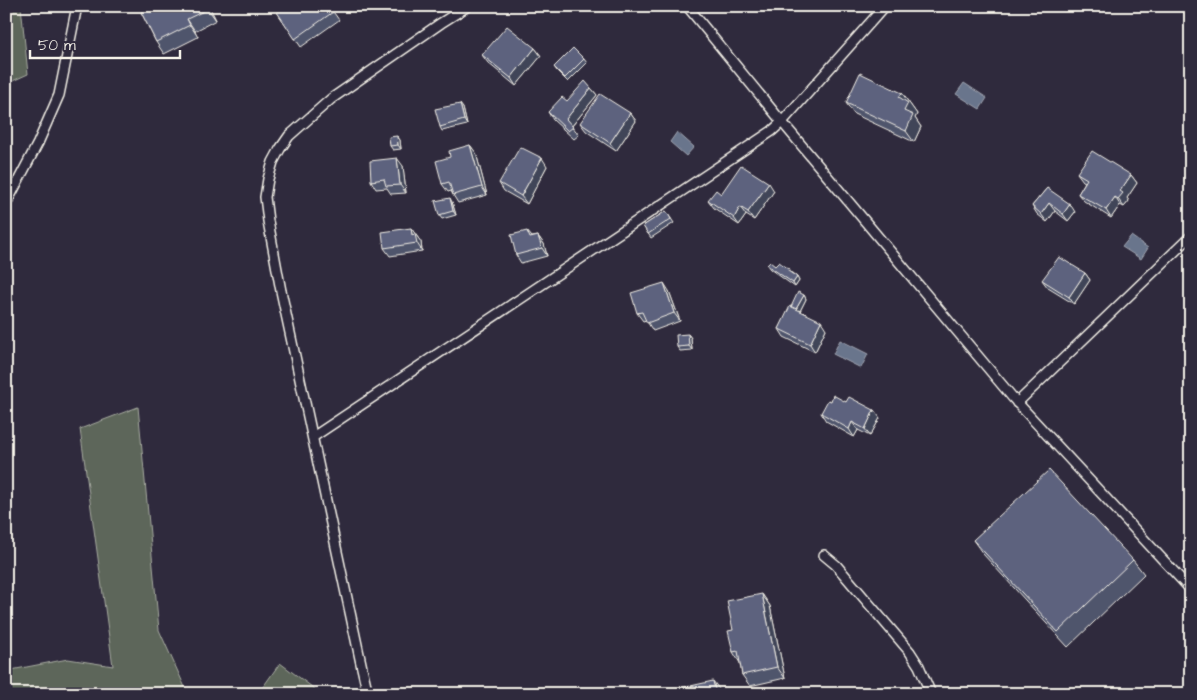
<svg xmlns="http://www.w3.org/2000/svg" width="1197" height="700" font-family="'Architects Daughter',sans-serif">
<style>
.green{fill:#5d665a;stroke:#a8aca1}
.water{fill:#69748c;stroke:#a1a6b1}
.lines{fill:none;stroke-linecap:round;stroke-linejoin:round}
.service-casing{stroke:#f4f1e8;stroke-width:12}
.service{stroke:#2f2a3d;stroke-width:9}
.wall{fill:#50546c;stroke:#f4f1e8}
.shaded-wall{fill:#414558;stroke:#f4f1e8}
.building{fill:#5d627e;stroke:#f4f1e8}
</style>
<rect width="100%" height="100%" fill="#2f2a3d"/>
<filter id="ink" filterUnits="userSpaceOnUse"><feTurbulence type="fractalNoise" baseFrequency=".02" numOctaves="2"/><feDisplacementMap in="SourceGraphic" scale="10" xChannelSelector="R" yChannelSelector="G"/><feConvolveMatrix kernelMatrix="1 2 1 2 8 2 1 2 1" color-interpolation-filters="sRGB"/></filter>
<g filter="url(#ink)">
<g class="green">
<polygon points="6,6 21,6 28,74 6,84"/>
<polygon points="138,407 159,630 188,694 6,694 6,671 68,659 113,666 80,429"/>
<polygon points="280,663 316,690 316,694 258,694"/>
</g>
<g class="water">
<polygon points="964,83 987,98 980,109 956,94"/>
<polygon points="677,132 694,147 686,156 670,142"/>
<polygon points="1131,236 1148,248 1141,259 1122,247"/>
<polygon points="840,340 868,354 861,368 833,354"/>
</g>
<g class="lines">
<defs>
<g id="service">
<polyline points="687,6 782,122 1013,398 1191,590"/>
<polyline points="6,204 38,143 59,95 77,6"/>
<polyline points="1017,403 1191,236"/>
<polyline points="313,437 772,131 782,122 885,6"/>
<polyline points="824,555 836,565 910,652 919,666 931,694"/>
<polyline points="368,694 362,668 281,291 268,221 265,197 268,179 273,162 280,149 289,136 331,99 441,23 468,6"/>
</g>
</defs>
<use href="#service" class="service-casing"/>
<use href="#service" class="service"/>
</g>
<g class="wall">
<polygon points="209,6 216,20 195,31 198,37 164,54 156,42 141,12"/>
<polygon points="329,6 339,20 301,47 277,12"/>
<polygon points="535,48 541,56 516,86 488,63 482,55"/>
<polygon points="584,59 587,63 568,82 557,71 554,67"/>
<polygon points="591,88 597,95 572,126 579,135 574,139 553,120 548,112"/>
<polygon points="902,93 917,114 915,118 921,127 914,142 854,114 846,103"/>
<polygon points="463,108 467,125 442,131 440,127"/>
<polygon points="630,113 636,121 616,151 586,131 580,123"/>
<polygon points="397,136 400,140 401,149 393,150 390,146"/>
<polygon points="470,145 476,153 487,195 458,203 453,195 451,191 448,192 442,184 450,157"/>
<polygon points="403,166 406,193 391,194 387,188 376,189 371,181"/>
<polygon points="547,166 527,204 504,191 499,183"/>
<polygon points="1077,173 1131,175 1137,183 1127,198 1129,201 1124,207 1120,205 1111,218 1084,201 1078,194 1085,182 1083,181"/>
<polygon points="1047,188 1075,212 1068,221 1055,211 1047,222 1037,214 1032,206"/>
<polygon points="774,191 754,220 746,215 739,225 714,208 708,200 721,194"/>
<polygon points="452,202 456,215 442,219 439,215"/>
<polygon points="666,211 674,223 651,238 643,226"/>
<polygon points="411,228 421,242 422,251 390,256 384,248"/>
<polygon points="527,231 532,237 538,236 544,244 547,256 521,263 516,255"/>
<polygon points="767,265 775,266 792,273 797,277 799,281 795,287 770,269"/>
<polygon points="1085,273 1090,280 1074,304 1048,288 1042,280"/>
<polygon points="669,291 680,321 653,331 646,320 643,321 637,313"/>
<polygon points="804,295 806,299 800,311 826,329 815,352 784,337 779,329 791,307"/>
<polygon points="688,334 691,338 692,350 680,351 677,347"/>
<polygon points="831,401 846,402 880,418 870,436 858,430 854,437 826,421 821,413"/>
<polygon points="973,540 1133,560 1144,574 1068,647 983,554"/>
<polygon points="762,594 770,606 785,678 750,686 742,675 740,663 733,652 733,630"/>
</g>
<g class="shaded-wall">
<polygon points="207,6 209,6 216,20 208,9"/>
<polygon points="187,19 195,31 198,37 190,25"/>
<polygon points="535,48 541,56 516,86 511,78"/>
<polygon points="591,88 597,95 571,127 566,119"/>
<polygon points="902,93 917,114 915,118 921,127 914,142 906,131 904,111 899,97"/>
<polygon points="460,104 463,108 467,125 464,120"/>
<polygon points="630,113 636,121 616,151 610,143"/>
<polygon points="397,136 400,140 401,149 398,145"/>
<polygon points="470,145 476,153 487,195 482,187"/>
<polygon points="397,158 403,166 406,193 400,185"/>
<polygon points="542,158 547,166 527,204 521,196"/>
<polygon points="1131,175 1137,183 1127,198 1129,201 1124,207 1118,199 1120,191"/>
<polygon points="769,183 774,191 754,220 748,212"/>
<polygon points="1115,197 1120,205 1111,218 1106,210"/>
<polygon points="450,198 452,202 456,215 453,211"/>
<polygon points="1049,203 1055,211 1047,222 1041,214"/>
<polygon points="1070,204 1075,212 1068,221 1063,214"/>
<polygon points="740,207 746,215 739,225 734,218"/>
<polygon points="411,228 421,242 422,251 412,235"/>
<polygon points="538,236 544,244 547,256 542,248"/>
<polygon points="1085,273 1090,280 1074,304 1069,297"/>
<polygon points="797,277 799,281 795,287 793,283"/>
<polygon points="664,283 669,291 680,321 674,313"/>
<polygon points="804,295 806,299 798,315 795,311"/>
<polygon points="821,321 826,329 815,352 810,344"/>
<polygon points="688,334 691,338 692,350 689,346"/>
<polygon points="874,410 880,418 870,436 865,429"/>
<polygon points="852,422 858,430 854,437 849,429"/>
<polygon points="762,594 770,606 785,678 777,667"/>
<polygon points="713,681 719,689 720,694 716,694"/>
</g>
<g class="building">
<polygon points="152,6 207,6 208,9 187,19 190,25 156,42 141,12"/>
<polygon points="284,6 329,6 333,12 295,39 277,12"/>
<polygon points="507,26 535,48 511,78 482,55"/>
<polygon points="573,48 584,59 565,78 554,67"/>
<polygon points="860,73 902,93 899,97 908,103 904,111 913,115 906,131 846,103"/>
<polygon points="585,81 591,88 566,119 573,127 568,131 548,112 562,97 567,101"/>
<polygon points="600,94 630,113 610,143 580,123"/>
<polygon points="460,104 464,120 440,127 435,109"/>
<polygon points="397,136 398,145 390,146 389,137"/>
<polygon points="470,145 482,187 453,195 449,182 442,184 436,161 450,157 449,151"/>
<polygon points="520,147 542,158 521,196 499,183"/>
<polygon points="1092,151 1131,175 1120,191 1123,193 1118,199 1115,197 1106,210 1078,194 1087,179 1077,173"/>
<polygon points="397,158 400,185 386,186 384,179 371,181 370,161"/>
<polygon points="741,165 769,183 748,212 740,207 734,218 708,200 716,190 721,194"/>
<polygon points="1047,188 1070,204 1063,214 1049,203 1041,214 1032,206"/>
<polygon points="450,198 453,211 439,215 435,201"/>
<polygon points="666,211 671,219 648,234 643,226"/>
<polygon points="411,228 412,235 415,234 417,243 384,248 382,232"/>
<polygon points="527,231 530,238 538,236 542,248 516,255 511,235"/>
<polygon points="1059,257 1085,273 1069,297 1042,280"/>
<polygon points="770,262 775,266 779,262 789,269 788,271 797,277 793,283 767,265"/>
<polygon points="664,283 674,313 647,323 642,312 637,313 631,293"/>
<polygon points="798,292 804,295 796,309 791,307"/>
<polygon points="790,306 821,321 810,344 779,329"/>
<polygon points="688,334 689,346 677,347 676,335"/>
<polygon points="833,395 846,402 849,397 874,410 865,429 852,422 849,429 821,413 828,400 831,401"/>
<polygon points="1049,470 1133,560 1058,632 973,540"/>
<polygon points="762,594 777,667 742,675 738,651 733,652 728,631 733,630 727,601"/>
<polygon points="713,681 716,694 659,693"/>
</g>
</g>
<rect width="1197" height="700" fill="none" stroke="#2f2a3d" stroke-width="25"/>
<rect x="12" y="12" width="1172" height="675" fill="none" stroke="#f4f1e8" stroke-width="2" filter="url(#ink)"/>
<path d="M30 50v8h150v-8" fill="none" stroke="#f4f1e8" stroke-width="2.5"/>
<text x="38" y="50" font-size="15" fill="#f4f1e8" stroke="#2f2a3d" stroke-width="4" paint-order="stroke">50 m</text>
</svg>
